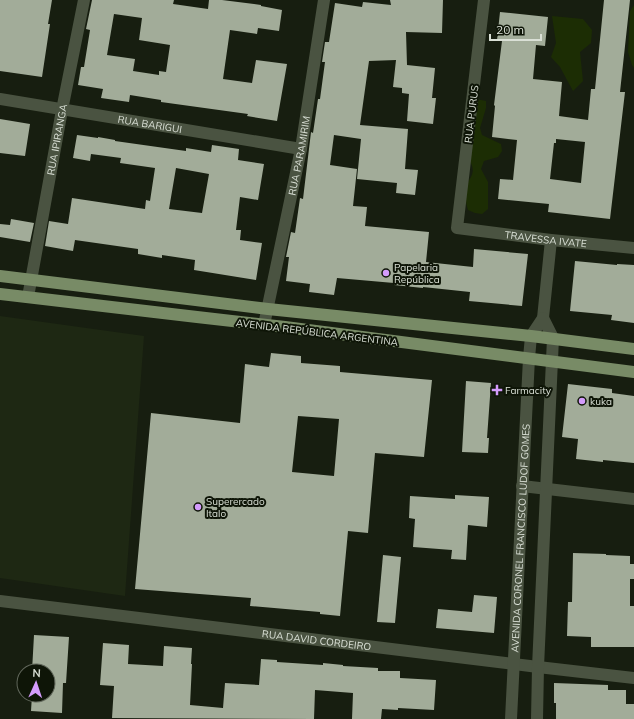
<svg xmlns="http://www.w3.org/2000/svg" width="634" height="719" font-family="Mulish,sans-serif">
<style>
.built{fill:#1e2813}
.green{fill:#1c2d04}
.building{fill:#a2ac99;fill-rule:evenodd}
.lines{fill:none;stroke-linecap:round;stroke-linejoin:round}
.minor{stroke:#4a5341;stroke-width:12}
.major{stroke:#788b66;stroke-width:12}
.poi-dot{fill:#d49cfc;stroke:#0e1507;stroke-width:1.5}
.labels{text-anchor:middle;stroke-width:4;stroke-linejoin:round;paint-order:stroke}
.street-label{font-size:10px;fill:#dae0d6;stroke:#0e1507}
.poi-label{font-size:10px;fill:#dae0d6;stroke:#0e1507;text-anchor:start}
</style>
<rect width="100%" height="100%" fill="#171e10"/>
<polygon class="built" points="0,316 144,336 125,596 0,578"/>
<g class="green">
<polygon points="634,5 634,68 632,65 628,52 630,11"/>
<polygon points="552,16 583,19 592,30 591,43 580,52 583,81 573,91 560,67 551,57 556,43"/>
<path d="M476,99L486,101V108L480,128L482,135L501,144L502,151L498,157L484,161L481,169L488,182V209L482,214L475,213L468,210C466,204 465,195 466,188C469,176 477,175 470,161Z"/>
</g>
<g class="building">
<polygon points="0,0 52,0 48,24 50,24 42,77 0,71"/>
<path d="M92,0H174L173,4L208,9L209,0H222L261,5V6L282,10L279,31L258,28L257,34L230,30L223,79L252,83L256,60L287,64L277,121L247,116L248,114L161,102V100L130,95L129,102L101,98L103,89L78,85L81,67H84L90,30L86,29ZM114,14L142,18L139,40L170,45L166,72L159,71V75L133,71L135,59L107,55Z"/>
<polygon points="390,0 443,0 442,33 406,32 407,65 435,68 432,98 436,98 433,124 407,121 409,94 402,93 402,88 393,87 396,60 369,61 360,125 408,129 405,169 418,170 415,195 396,193 397,183 357,179 361,139 334,135 330,165 357,169 353,206 367,207 365,226 429,232 426,262 473,267 474,249 528,254 522,306 469,301 470,292 423,287 423,288 394,285 394,283 337,278 334,295 309,292 310,284 286,281 289,257 286,257 291,232 295,233 300,198 303,199 311,132 313,133 318,99 320,99 325,62 322,62 325,42 329,42 335,3 362,7 363,2 391,5"/>
<path d="M604,0H630L620,92H625L610,219L548,212L549,204L498,199L500,179L513,180L517,140L492,137L495,106L494,105L502,41L497,40L500,12L548,17L545,46L536,45L533,79L562,82L559,116L588,120L591,89H595ZM556,139L585,142L581,183L550,179L554,143H556Z"/>
<polygon points="0,119 30,124 25,156 0,153"/>
<path d="M77,135L98,138V137L115,140V141L186,151V148L211,152L212,145L239,149L238,160L264,164L258,200L240,197L236,230H241L240,240L262,243L256,280L194,270L195,260L162,255V258L138,254V249L75,240L73,251L45,246L49,221L68,224L72,198L145,209L146,200L150,201L155,168L120,163L121,158L91,154L90,161L73,158ZM176,168L209,174L202,213L169,209Z"/>
<polygon points="11,219 34,223 30,242 0,237 0,224 10,225"/>
<polygon points="575,261 617,265 617,264 634,265 634,323 611,320 612,315 570,311"/>
<path d="M271,353L301,356V363L340,366V372L432,380L424,457L375,453L368,533L348,531L340,616L320,614V612L250,606L251,598L135,589L151,413L240,423L245,364L269,367ZM298,416L339,419L334,476L292,472Z"/>
<polygon points="466,381 491,383 487,438 489,438 488,453 462,452"/>
<polygon points="568,384 612,389 612,393 634,396 634,463 603,460 603,462 576,459 578,439 562,437"/>
<polygon points="455,495 489,497 487,527 468,525 466,560 451,559 452,550 413,547 415,519 409,518 410,496 455,499"/>
<polygon points="573,553 606,554 606,555 630,556 630,564 634,564 634,579 630,579 630,606 634,606 634,647 591,647 591,637 567,636 568,602 572,602"/>
<polygon points="383,555 401,557 395,623 377,622"/>
<polygon points="474,595 497,597 494,633 436,628 438,609 472,612"/>
<polygon points="34,635 69,637 66,683 63,683 62,713 31,711 32,695 48,695 48,671 32,671"/>
<polygon points="103,643 129,645 128,664 163,666 164,646 192,648 191,664 192,664 190,705 223,708 225,683 259,685 261,659 277,660 277,662 323,665 323,663 343,665 343,666 378,668 378,671 400,671 400,678 436,680 434,710 398,708 398,710 382,709 381,719 352,719 353,693 315,690 314,719 112,718 114,686 100,685"/>
<polygon points="554,683 608,685 608,690 626,690 626,704 634,704 634,719 556,719 556,703 554,703"/>
</g>
<g class="lines">
<g class="minor">
<path id="s1" d="M484,0L457,228L551,240L634,248"/>
<path id="s2" d="M0,99L301,149"/>
<path id="s3" d="M28,297L62,110L84,0"/>
<path id="s4" d="M264,325L301,149L324,0"/>
<polyline points="522,486 634,499"/>
<path id="s5" d="M0,601L538,667L634,678"/>
<path id="s6" d="M511,719L529,358L531,336L543,318L551,240"/>
<polyline points="537,719 538,667 553,338 543,318"/>
</g>
<g class="major">
<polyline points="0,276 268,309 531,336 634,349"/>
<polyline points="0,294 197,317 285,327 634,372"/>
</g>
</g>
<g class="poi-dot">
<circle cx="386" cy="273" r="4"/>
<path d="M495 384h4v4h4v4h-4v4h-4v-4h-4v-4h4z"/>
<circle cx="582" cy="401" r="4"/>
<circle cx="198" cy="507" r="4"/>
</g>
<g class="labels">
<g class="street-label">
<text transform="translate(471 114) rotate(-83)" y="4">RUA PURUS</text>
<text dy="4" stroke="none"><textPath href="#s2" startOffset="152">RUA BARIGUI</textPath></text>
<text dy="4" stroke="none"><textPath href="#s3" startOffset="160">RUA IPIRANGA</textPath></text>
<text dy="4" stroke="none"><textPath href="#s4" startOffset="173">RUA PARAMIRIM</textPath></text>
<text dy="4" stroke="none"><textPath href="#s1" startOffset="319">TRAVESSA IVATE</textPath></text>
<text transform="translate(317 332) rotate(7)" y="4">AVENIDA REPÚBLICA ARGENTINA</text>
<text dy="4" stroke="none"><textPath href="#s6" startOffset="181">AVENIDA CORONEL FRANCISCO LUDOF GOMES</textPath></text>
<text dy="4" stroke="none"><textPath href="#s5" startOffset="319">RUA DAVID CORDEIRO</textPath></text>
</g>
<g class="poi-label">
<text x="394" y="271">Papelaria<tspan x="394" dy="12">República</tspan></text>
<text x="505" y="394">Farmacity</text>
<text x="590" y="405">kuka</text>
<text x="206" y="505">Superercado<tspan x="206" dy="12">Italo</tspan></text>
</g>
</g>
<g transform="translate(36 683) rotate(3)"><circle r="19" fill="#0e1507" stroke="#60665a"/>
<path d="M0-3L7 15L0 10L-7 15Z" fill="#d49cfc"/>
<text y="-6" font-size="11" font-weight="bold" text-anchor="middle" fill="#dae0d6">N</text>
</g>
<path d="M490 34v6h51v-6" fill="none" stroke="#dae0d6" stroke-width="2"/>
<text x="496" y="34" font-size="12" fill="#dae0d6" stroke="#0e1507" stroke-width="3" paint-order="stroke">20 m</text>
</svg>
